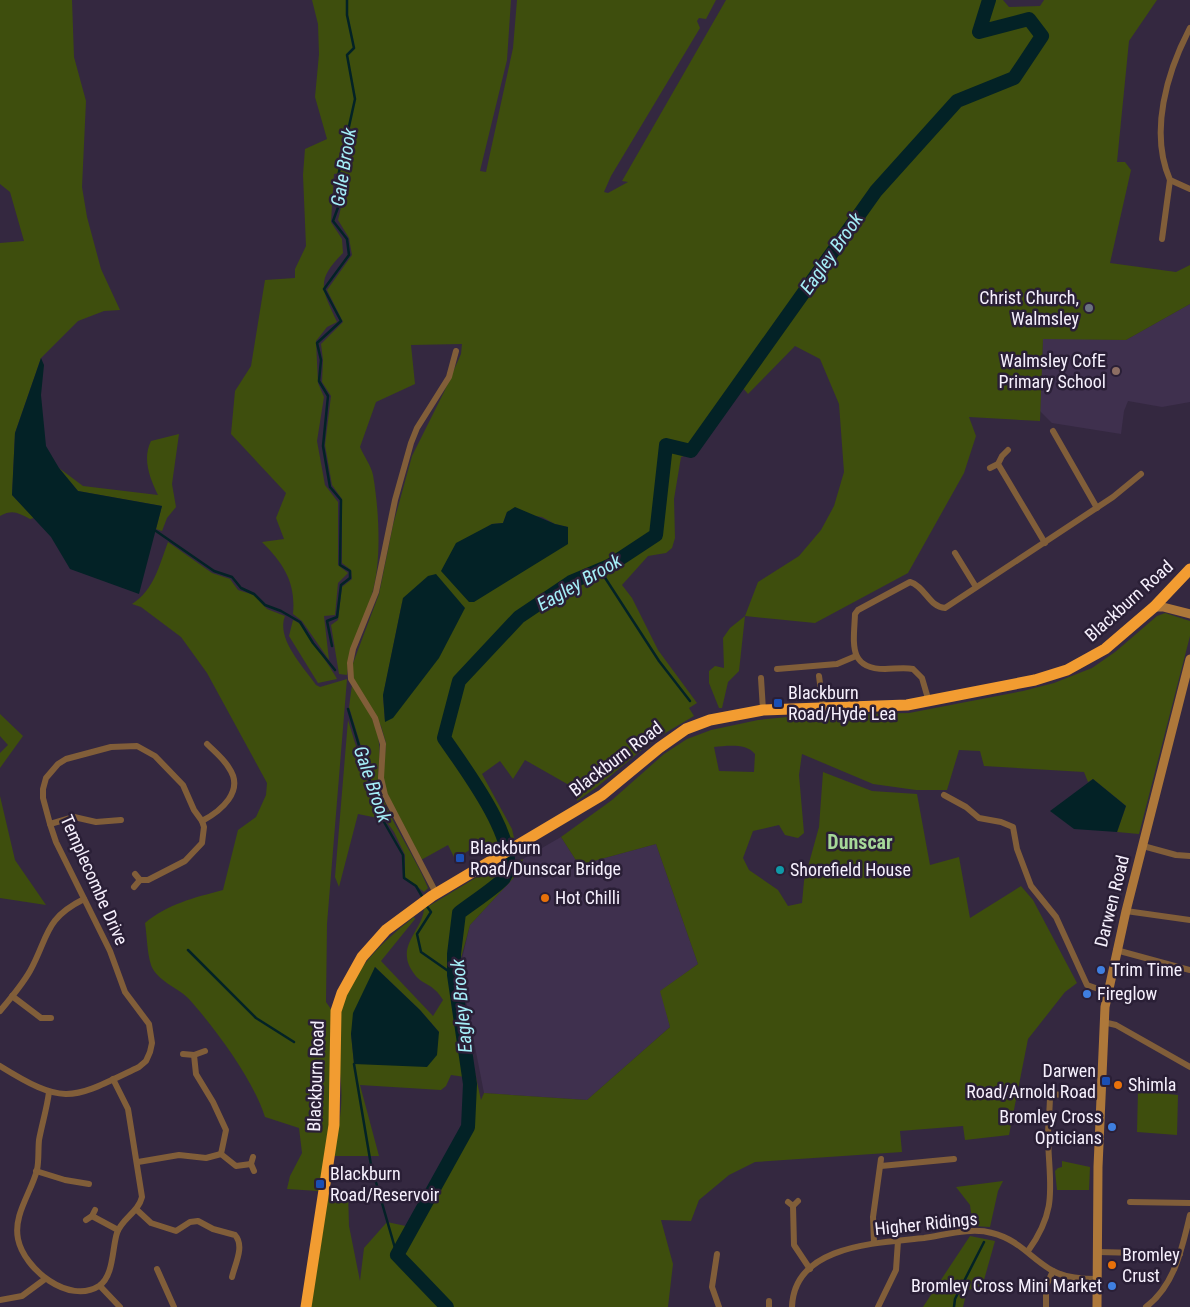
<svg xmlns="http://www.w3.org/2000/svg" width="1190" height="1307" font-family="'Roboto Condensed',sans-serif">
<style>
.built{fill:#3f304e}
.green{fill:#3e4e0d;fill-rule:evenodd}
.water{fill:#032226}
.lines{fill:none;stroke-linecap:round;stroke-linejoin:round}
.stream{stroke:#032226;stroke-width:2.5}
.river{stroke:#032226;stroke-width:14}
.street{stroke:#815e39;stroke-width:6}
.secondary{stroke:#ae783a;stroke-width:9}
.highway{stroke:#f29c31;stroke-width:11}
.worship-dot{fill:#6b7280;stroke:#2a1f36;stroke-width:2}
.education-dot{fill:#8d6e63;stroke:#2a1f36;stroke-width:2}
.transit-dot{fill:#1a4fb4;stroke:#2a1f36;stroke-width:2}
.culture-dot{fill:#0f9aa8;stroke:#2a1f36;stroke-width:2}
.food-dot{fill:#e8710a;stroke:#2a1f36;stroke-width:2}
.shop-dot{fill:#3f7fe0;stroke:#2a1f36;stroke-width:2}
.labels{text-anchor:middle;stroke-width:5;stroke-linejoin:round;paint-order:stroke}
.poi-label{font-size:18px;fill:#f6f0fd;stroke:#2a1f36;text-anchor:start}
.street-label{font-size:18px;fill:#f6f0fd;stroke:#2a1f36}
.water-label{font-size:19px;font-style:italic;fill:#a5eff8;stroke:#2a1f36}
.quarter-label{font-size:20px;font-weight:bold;fill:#a6d899;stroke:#2a1f36}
</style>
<rect width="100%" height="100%" fill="#342840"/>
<g class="built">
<polygon points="1190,304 1190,402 1162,407 1128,401 1124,411 1121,434 1052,423 1040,411 1043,338 1126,340"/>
<polygon points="561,837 579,865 656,844 698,964 661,991 670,1027 587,1100 484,1093 463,985 462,959 470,925 520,871 523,859"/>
</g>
<g class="green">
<path d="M0,0H72L74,57L86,101L82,187L87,217L101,269L120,310L104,311L78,321L41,358L15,433L12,495L34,518L30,519C18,513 13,509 0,516V243L24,241L10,192L0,184Z"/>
<path d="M312,0H511L507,60L480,171L486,172L513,48L517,0H716L706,19L699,18L697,21L700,28L611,176L604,192L608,193L628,182L622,181L726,0H1003L1009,7L1040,6L1044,0H1157L1129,41L1117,162H1125L1131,170L1110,263L1176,272L1190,265V304L1126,340L1043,339L1040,421L969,417L976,436L964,473L908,573L815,623L745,616L739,671L728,682L722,708H719L709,683V671L715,666L724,668L723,638L730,628L745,616L758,582L799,556L821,530L834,506L844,472L839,404L820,359L795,346L748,394L742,387L693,453L681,457L674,499L675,538L672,548L666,553L648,556L622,585L632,598L658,650L697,703L689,708L694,716L655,739L597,787L577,801L576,789L525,760L513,779L500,761L482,774L512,829L514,838L482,854L478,849L473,848L455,859L448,845L421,860L387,794L383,779L386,743L381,726L354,681L352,666L379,594L393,525L412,456L444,392L461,354L462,344L411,345L415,384L376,402L360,447C364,456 371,466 373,475C379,509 382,561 372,594C364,621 350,646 347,675L339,674L331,625L338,620L342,587L352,579L351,570L342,563V499L332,485L325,445L331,396L322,382L323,360L321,344L343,322L327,290L352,255L349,238L338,220L342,203L339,180L341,173L334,174L331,222L342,239L343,253C315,281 322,289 337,322L327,327L316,341L318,383L324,397L317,441L325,485L338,502V565L348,573L338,583L335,615L324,616L329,660L302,621L293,614C296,583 284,564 262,542L284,539L276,518L286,493L231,434L235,391L251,366L265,280L295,278V269L306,246L303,175L305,149L327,139L315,97L319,54L318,24ZM507,512L542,517L555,524L568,527L480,531L492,524L503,523ZM403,598L385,721L383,696Z"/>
<path d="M179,434L172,484L176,507L167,518L162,531L156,529L162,506L78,491L59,468L83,486L158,495C150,479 142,459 151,441Z"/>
<path d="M168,542L212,573L230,579L238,590L254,595L267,609L285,616C276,639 303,666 316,685L320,687L347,679L327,924L326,1002L333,1012L330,1131L318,1191L287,1189L290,1176L302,1153L299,1128L265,1117C253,1079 215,1028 188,998C177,987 157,981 151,965C147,952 147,936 145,923C168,904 193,898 223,890L238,830L256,817L266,795L267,783L207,673L181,637L141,607L132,604C154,590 159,566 168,542Z"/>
<path d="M1165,613L1190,621V636L1139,834L1117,832L1126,806L1093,779L1088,782L1084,772L984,766L980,751L959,750L947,790H916L873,784L802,754L799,775L804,833L798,838L785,835L779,825L753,831L743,858L749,870L778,890L788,906L802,903L804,881L819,827L823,772L872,791L917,794L930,865L959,857L970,918L1021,886L1033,900L1077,983L1065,992L1028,1039L1009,1135L965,1140L963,1126L900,1131L902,1152L755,1162L729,1175L699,1200L691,1221L661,1220L673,1264L668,1307H311L329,1189L348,1190L349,1226L360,1281L364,1248L387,1222L415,1228L470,1134C482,1100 468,1050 462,1014L481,1100L484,1093L587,1100L670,1027L660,991L698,964L656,844L579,865L561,837L612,800L664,754L687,739L711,730L758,720L808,715L909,713L1023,691L1054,683L1092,668L1115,652L1157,616ZM714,747C727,746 746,743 755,754L754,772L719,771Z"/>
<path d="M293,620C295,621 298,622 300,624C304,628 335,674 337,679L318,683L289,636Z"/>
<path d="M352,685C363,703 378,722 379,744C381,758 376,772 380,787C387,818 415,855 428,888L424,892L405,877V855L394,832L382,815L349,707Z"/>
<polygon points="0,714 23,736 0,768 0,753 8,745 0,736"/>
<polygon points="348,720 378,818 358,814 339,887 335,877"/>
<polygon points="0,796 15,860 46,905 0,898"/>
<polygon points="523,859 520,871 470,925 457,973 462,915 507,881 512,863"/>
<path d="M502,862L501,876L454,910L450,964L465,1077L451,1075L446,1086L441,1090L360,1085L379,1156H333C338,1132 343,1109 341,1084C340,1066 335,1046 337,1027C343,979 377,946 414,917L415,919L381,961L433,1016L443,1000C433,983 424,986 415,975C393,947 422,932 424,909ZM375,967L420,1010L439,1032L354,1064L351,1034Z"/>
<polygon points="1138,1091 1178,1095 1177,1135 1137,1132"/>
<polygon points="1062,1161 1090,1167 1089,1190 1057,1190 1055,1171 1058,1168 1062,1167"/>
<polygon points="1003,1181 998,1191 990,1227 973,1226 970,1205 956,1187"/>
<polygon points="970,1236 995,1241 982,1287 967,1290 963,1307 923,1307"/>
</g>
<g class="water">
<polygon points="41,358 44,365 41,395 46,446 59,468 78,491 162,506 139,594 70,569 51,537 12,495 15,433"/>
<polygon points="515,507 555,524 568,527 568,544 474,602 469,602 441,571 456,543 492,524 503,523 507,512"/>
<polygon points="436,574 465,608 439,658 393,718 385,722 383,695 403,598 428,576"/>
<polygon points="1093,779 1126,806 1117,832 1074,829 1050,811"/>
<polygon points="375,967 420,1010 439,1032 437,1055 427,1067 354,1064 351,1034 353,1013"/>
</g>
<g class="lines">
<g class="stream">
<polyline points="156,531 214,571 232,577 241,588 254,594 265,605 281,611 300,622 313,643 335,670"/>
<polyline points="600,570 659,661 690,701"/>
<polyline points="332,646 327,621 337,617 341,585 350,578 350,571 340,565 341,500 330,487 323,446 328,396 319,381 321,360 317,343 341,321 324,289 349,255 347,239 333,221 340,202 337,181 355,99 347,55 354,48 347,15 347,0"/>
<polyline points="348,709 380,815 403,855 404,878 416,886 423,898"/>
<polyline points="426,905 431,912 417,934 421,952 454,975"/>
<polyline points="188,950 256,1018 294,1042"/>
<polyline points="354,1064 371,1165 397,1255"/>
<polyline points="954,1307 955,1299 984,1242"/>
</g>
<path class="river" d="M447,1307L397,1255L468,1127L470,1084L454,975V954L459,913C469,905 498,886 504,878C525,846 462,765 444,738L459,681L519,617L571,582L609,566L656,535L666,445L691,451L876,191L957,101L1014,78L1042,36L1029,19L979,32L989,0"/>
<g class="street">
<path d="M1190,28C1167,72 1149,132 1170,180L1190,189"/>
<polyline points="1162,239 1170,180"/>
<polyline points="1053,431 1097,508"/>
<polyline points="1008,450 1002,456 998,464 1045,543"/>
<polyline points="990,468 998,464"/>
<polyline points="955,553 976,587"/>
<polyline points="777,669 837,664 856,656"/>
<polyline points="819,676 823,706"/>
<polyline points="761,678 763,710"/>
<path d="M929,702L922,678L913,669C904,667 894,669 885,669C847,669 854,642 855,614L858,610L910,582C925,586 929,607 945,608L1113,497L1141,474"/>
<polyline points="944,795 966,807 979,818 1001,822 1013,827 1017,849 1031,886 1056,917 1087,985 1107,992"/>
<path d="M202,821C221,811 245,791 229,768C224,759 215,752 207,744"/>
<polyline points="50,824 74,817 96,822 121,820"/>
<polyline points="1143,846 1176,855 1190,856"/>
<polyline points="134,887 140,880 135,874"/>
<polyline points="436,893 385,795 381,778 383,744 375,718 351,679 350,663 353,649 376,592 395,500 411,443 417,428 449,377 456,351"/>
<polyline points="1126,911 1190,920"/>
<polyline points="1116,950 1190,970"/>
<polyline points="12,996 41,1018 51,1018"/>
<path d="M0,1011C11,998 22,985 30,971C49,936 44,919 84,899"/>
<polyline points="1103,1022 1116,1025 1190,1067"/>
<polyline points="183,1054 194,1055 205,1051"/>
<polyline points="194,1055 196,1074 213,1102 226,1130 221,1154 236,1166 251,1164"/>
<path d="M0,1066C66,1107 72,1099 139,1067L146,1061L150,1052L152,1043L149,1024L125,992L110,951L56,842L50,824L43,798V789L46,778L58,764L66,759L111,747L137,746L155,756L183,785L194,810L202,821L204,827L202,843L185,861L148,880H140"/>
<path d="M49,1092C47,1108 42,1124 39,1140C38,1150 39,1161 37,1170C31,1193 13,1215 18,1239C24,1269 69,1305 99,1286C114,1276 112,1248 117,1233C122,1218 138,1213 142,1197L128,1109L113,1079"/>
<polyline points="1042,1093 1062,1095"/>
<polyline points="253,1157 251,1164 254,1171"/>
<polyline points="138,1162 179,1155 206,1158 221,1154"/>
<polyline points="881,1166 954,1159"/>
<polyline points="36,1171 65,1180 89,1184"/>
<polyline points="788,1202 793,1206 798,1201"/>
<polyline points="1130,1202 1190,1203"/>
<polyline points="793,1206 794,1245 810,1269"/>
<path d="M137,1210L151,1223L176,1231L190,1222L198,1221L213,1229L235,1235C245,1246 235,1264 232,1277"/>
<polyline points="92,1216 118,1230"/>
<polyline points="86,1220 92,1216 95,1210"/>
<polyline points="874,1243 873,1217 881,1159"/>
<path d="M1028,1251C1059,1208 1049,1185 1048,1137C1048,1123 1050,1109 1050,1095"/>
<polyline points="1098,1252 1180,1254"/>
<polyline points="717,1254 712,1287 719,1307"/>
<polyline points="157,1269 174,1307"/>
<polyline points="100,1286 120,1307"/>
<polyline points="0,1300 22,1296 45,1279"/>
<polyline points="769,1301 769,1307"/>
<path d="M792,1307C794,1244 879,1243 924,1238C945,1235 971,1227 992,1233C1020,1240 1031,1259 1053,1271C1066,1278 1083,1279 1098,1279"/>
<polyline points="878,1307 896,1270 898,1241"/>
<polyline points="1046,1307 1046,1286 1053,1271"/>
<path d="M1146,1307C1175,1285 1182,1248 1190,1215"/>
</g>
<g class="secondary">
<polyline points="1154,607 1163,607 1190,614"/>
<polyline points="1097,1307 1098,1167 1105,1007 1126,911 1190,659"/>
</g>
<polyline class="highway" points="306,1307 334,1125 336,1011 342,993 362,957 386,930 432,896 602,795 659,748 686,729 710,720 763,710 907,705 1035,680 1067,670 1105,649 1154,607 1190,569"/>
</g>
<circle class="worship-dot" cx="1089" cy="308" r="5"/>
<circle class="education-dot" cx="1116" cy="371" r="5"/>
<g class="transit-dot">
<rect x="773" y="698" width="10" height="10" rx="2.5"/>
<rect x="455" y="853" width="10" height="10" rx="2.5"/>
<rect x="1101" y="1076" width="10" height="10" rx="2.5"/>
<rect x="315" y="1179" width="10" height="10" rx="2.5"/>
</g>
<circle class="culture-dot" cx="780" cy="870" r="5"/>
<g class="food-dot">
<circle cx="545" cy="898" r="5"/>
<circle cx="1118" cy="1085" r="5"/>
<circle cx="1112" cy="1265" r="5"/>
</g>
<g class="shop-dot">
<circle cx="1101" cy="970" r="5"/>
<circle cx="1087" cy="994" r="5"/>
<circle cx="1112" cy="1127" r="5"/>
<circle cx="1112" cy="1286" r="5"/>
</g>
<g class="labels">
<g class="poi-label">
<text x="1079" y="304" text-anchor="end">Christ Church,<tspan x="1079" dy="21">Walmsley</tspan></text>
<text x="1106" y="367" text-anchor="end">Walmsley CofE<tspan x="1106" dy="21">Primary School</tspan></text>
<text x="788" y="699">Blackburn<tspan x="788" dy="21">Road/Hyde Lea</tspan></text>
<text x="470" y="854">Blackburn<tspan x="470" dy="21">Road/Dunscar Bridge</tspan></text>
<text x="790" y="876">Shorefield House</text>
<text x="555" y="904">Hot Chilli</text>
<text x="1111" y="976">Trim Time</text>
<text x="1097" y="1000">Fireglow</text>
<text x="1096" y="1077" text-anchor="end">Darwen<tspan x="1096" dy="21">Road/Arnold Road</tspan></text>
<text x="1128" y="1091">Shimla</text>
<text x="1102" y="1123" text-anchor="end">Bromley Cross<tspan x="1102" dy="21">Opticians</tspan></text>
<text x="330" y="1180">Blackburn<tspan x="330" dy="21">Road/Reservoir</tspan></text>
<text x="1122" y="1261">Bromley<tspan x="1122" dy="21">Crust</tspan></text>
<text x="1102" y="1292" text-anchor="end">Bromley Cross Mini Market</text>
</g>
<g class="street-label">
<text transform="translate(1129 601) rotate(-42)" y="6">Blackburn Road</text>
<text transform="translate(616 759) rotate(-37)" y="6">Blackburn Road</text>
<text transform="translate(94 880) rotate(66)" y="6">Templecombe Drive</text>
<text transform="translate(1112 901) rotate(-76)" y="6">Darwen Road</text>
<text transform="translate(316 1076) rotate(-88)" y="6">Blackburn Road</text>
<text transform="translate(926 1224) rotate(-6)" y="6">Higher Ridings</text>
</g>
<g class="water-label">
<text transform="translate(343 167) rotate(-81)" y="7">Gale Brook</text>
<text transform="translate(831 253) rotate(-55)" y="7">Eagley Brook</text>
<text transform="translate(579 582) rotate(-30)" y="7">Eagley Brook</text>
<text transform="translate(373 784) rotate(71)" y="7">Gale Brook</text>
<text transform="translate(461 1006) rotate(-95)" y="7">Eagley Brook</text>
</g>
<g class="quarter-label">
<text x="860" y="849">Dunscar</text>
</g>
</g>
</svg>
